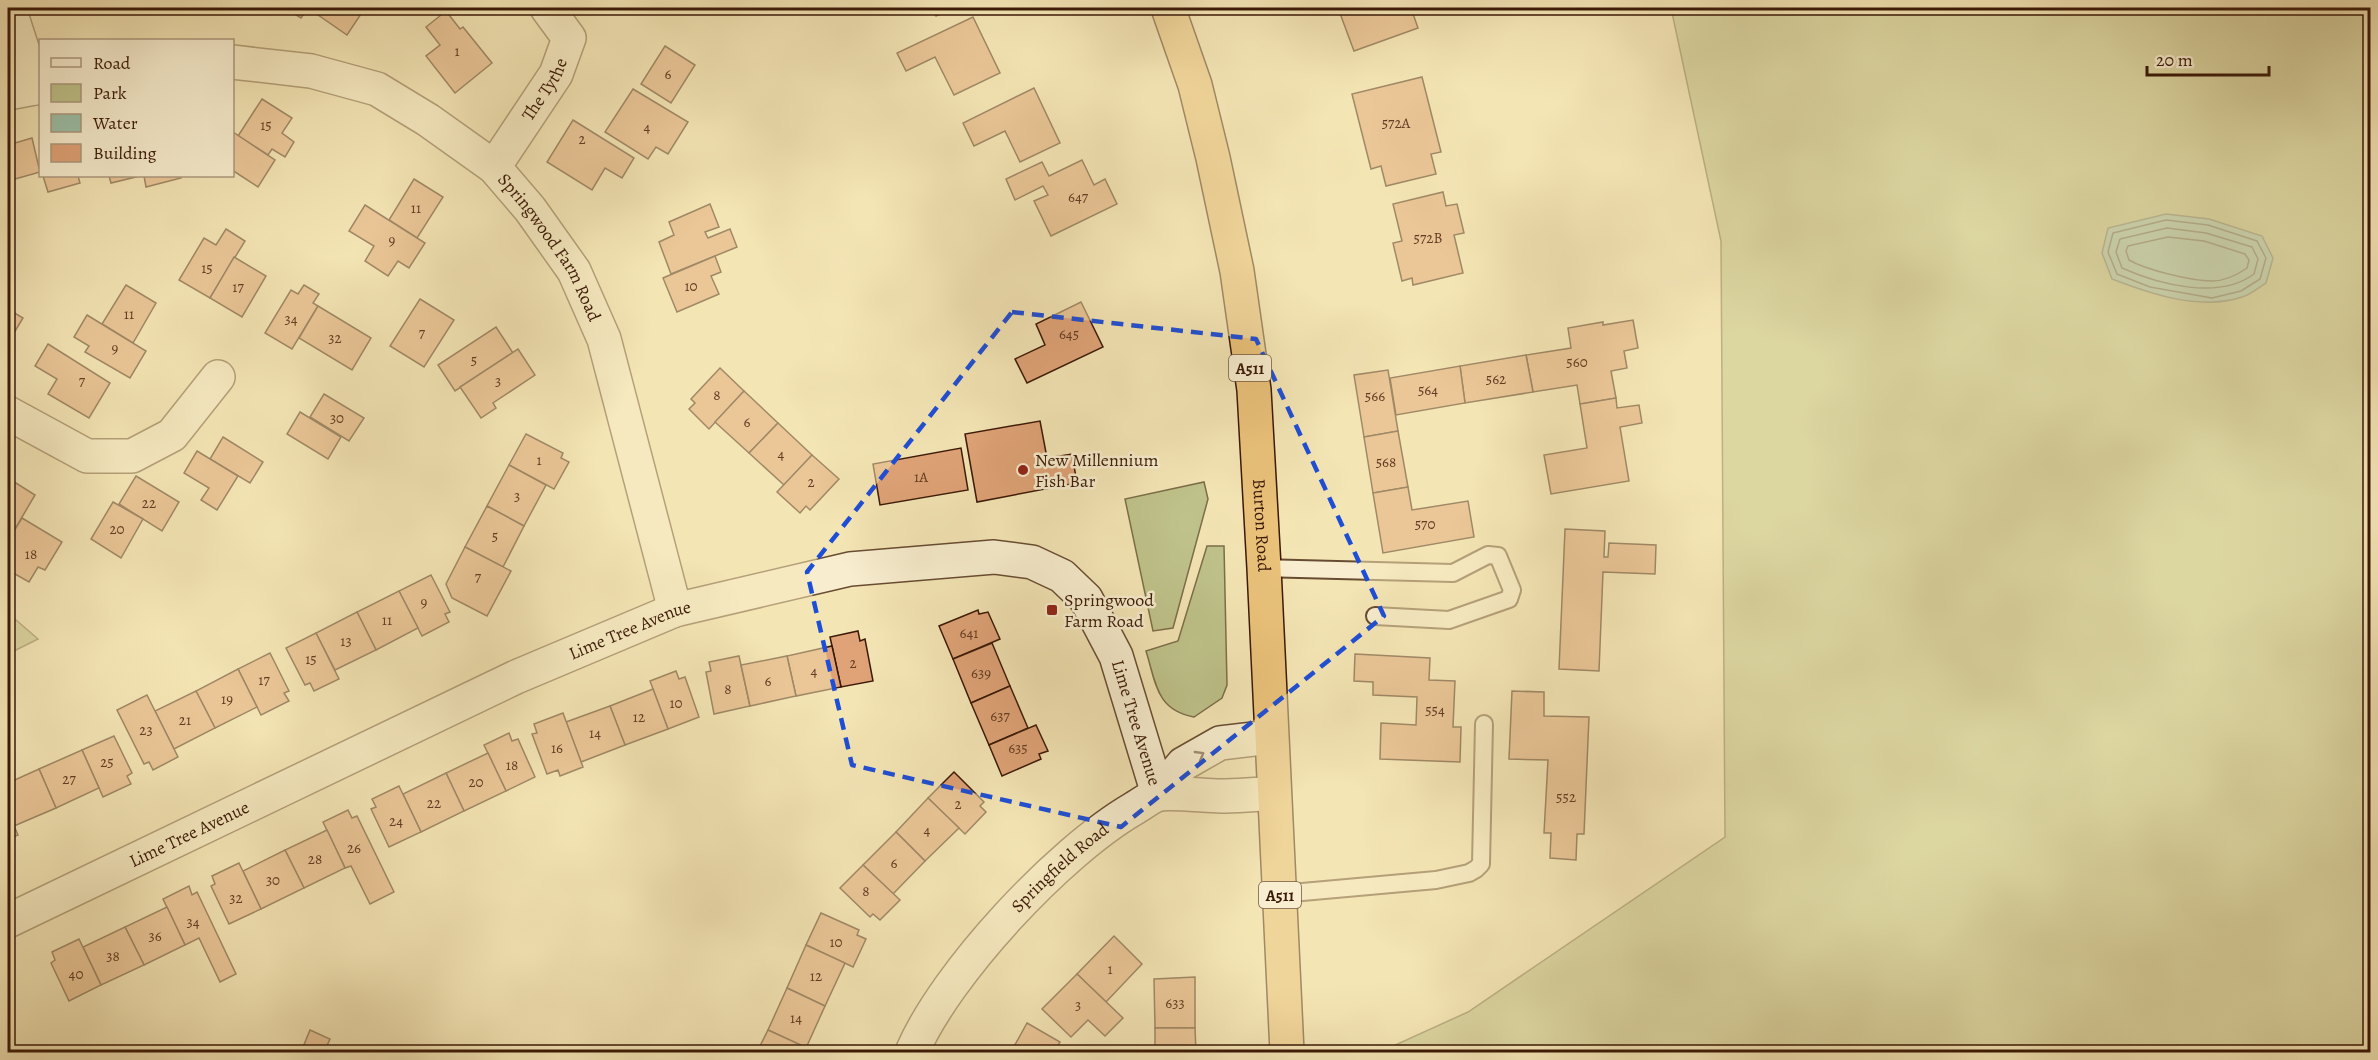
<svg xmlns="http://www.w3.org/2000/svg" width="2378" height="1060" font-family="Alegreya,serif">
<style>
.green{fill:#bfc38b;stroke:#7c6e49;stroke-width:1.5}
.water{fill:#9cc0a9;stroke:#757d68;stroke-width:1.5}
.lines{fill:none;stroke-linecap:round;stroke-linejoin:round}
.shore{stroke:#6b6c58;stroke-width:1.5}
.building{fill:#dfa377;stroke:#3a1907;stroke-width:1.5}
.service-casing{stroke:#684c32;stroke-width:20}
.minor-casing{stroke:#684c32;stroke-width:36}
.tertiary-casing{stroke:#684c32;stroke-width:36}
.trunk-casing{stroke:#3a1907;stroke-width:36}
.service{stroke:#f8eecf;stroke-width:16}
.minor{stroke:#f8eecf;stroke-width:33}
.tertiary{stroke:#f8eecf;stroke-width:33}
.trunk{stroke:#eac27a;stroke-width:33}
.oneway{stroke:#a28e75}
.marked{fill:none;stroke:#1d4ed8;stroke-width:4.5;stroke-dasharray:12 8;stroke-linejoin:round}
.poi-dot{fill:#8f2418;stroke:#f8eecf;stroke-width:2}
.labels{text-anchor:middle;stroke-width:5;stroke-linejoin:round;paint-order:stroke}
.number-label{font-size:15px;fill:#633c23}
.shield{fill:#f8eecf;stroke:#735943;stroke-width:1.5}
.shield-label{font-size:16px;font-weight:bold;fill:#3a1907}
.street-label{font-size:18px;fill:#3a1907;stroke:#f8eecf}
.poi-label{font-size:18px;fill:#3a1907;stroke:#f8eecf;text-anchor:start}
</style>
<rect width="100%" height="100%" fill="#f4e5b5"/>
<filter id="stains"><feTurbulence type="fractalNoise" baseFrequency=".00333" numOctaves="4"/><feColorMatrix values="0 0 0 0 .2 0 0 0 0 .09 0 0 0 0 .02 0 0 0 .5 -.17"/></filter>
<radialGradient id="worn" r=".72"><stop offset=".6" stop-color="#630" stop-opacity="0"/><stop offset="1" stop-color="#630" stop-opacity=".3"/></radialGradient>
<g class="green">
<polygon points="1671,8 2370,8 2370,1052 1380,1052 1468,1012 1725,837 1721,241"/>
<polygon points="1204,482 1208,499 1173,628 1153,631 1125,499"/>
<path d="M1207,546H1224L1227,685L1222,698L1194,717C1156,710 1156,683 1146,651L1178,641Z"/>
<polygon points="8,613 38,639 8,654"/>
</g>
<path class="water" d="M2166,214L2209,219L2262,236L2273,258L2266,283C2258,288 2250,295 2242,297C2200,311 2151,294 2112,279L2102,253L2108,228Z"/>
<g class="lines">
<g class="shore">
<polygon points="2166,220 2208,225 2257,241 2266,258 2260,279 2241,291 2212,298 2150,287 2117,274 2108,252 2113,233"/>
<path d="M2167,228L2206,233L2252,247L2258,259L2254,274C2219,300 2160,285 2122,268L2116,252L2120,239Z"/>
<path d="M2168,237L2204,241L2245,254L2249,260L2247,268C2237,275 2224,281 2212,281C2192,281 2146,270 2129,260L2126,251L2128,246Z"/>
</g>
</g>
<g class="building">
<polygon points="285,8 308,8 301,18"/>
<polygon points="308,8 365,8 347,35"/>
<polygon points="932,8 954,8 936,16"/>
<polygon points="1338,8 1411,8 1418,28 1354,51"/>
<polygon points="446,11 460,29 463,27 492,63 455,93 426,56 440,45 426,27"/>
<polygon points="973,17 1000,73 954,95 935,57 906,71 897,53"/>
<polygon points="665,46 695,65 671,103 641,84"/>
<polygon points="1422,77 1441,152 1431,154 1436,174 1386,186 1381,166 1371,169 1352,94"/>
<polygon points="1034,88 1060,143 1020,162 1005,131 974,146 963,123"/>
<polygon points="633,89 688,122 668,154 656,147 648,159 605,132"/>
<polygon points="262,99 292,118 282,133 294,142 285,157 272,149 268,155 238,136"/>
<polygon points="573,120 634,158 622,178 605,168 592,190 547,162"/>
<polygon points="233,132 275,160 258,187 232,170"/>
<polygon points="32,138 40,172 8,181 8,145"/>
<polygon points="1082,160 1094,185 1105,179 1117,204 1051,236 1034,201 1048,195 1043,186 1015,200 1006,179 1042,162 1049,176"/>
<polygon points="43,176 78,176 80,183 48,192"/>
<polygon points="109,176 140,176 111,183"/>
<polygon points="144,176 181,176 181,178 146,187"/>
<polygon points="414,179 443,197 417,238 389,220"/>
<polygon points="1443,192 1446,206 1457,204 1464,233 1454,235 1463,273 1413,285 1412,278 1402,281 1393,243 1402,241 1393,204"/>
<polygon points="710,204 719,227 705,232 708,238 730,229 737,247 671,274 659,242 674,235 669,222"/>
<polygon points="365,205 425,243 409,268 398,261 388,276 365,261 374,246 349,231"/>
<polygon points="226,229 245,241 210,298 179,280 204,238 216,245"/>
<polygon points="715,256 721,272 711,276 719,294 677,312 663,278"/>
<polygon points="234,257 266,276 242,317 210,298"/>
<polygon points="126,285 156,303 133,343 102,324"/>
<polygon points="304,285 319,294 313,303 318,306 292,349 265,333 291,290 298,294"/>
<polygon points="420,299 454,320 424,367 390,346"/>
<polygon points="1081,302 1103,347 1027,383 1015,359 1045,345 1036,324"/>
<polygon points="318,306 371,338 352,370 299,338"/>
<polygon points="8,309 23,318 8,343"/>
<polygon points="87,315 146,351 130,378 85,352 89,346 74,337"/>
<polygon points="1633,320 1638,348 1624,351 1627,368 1611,371 1616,398 1580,404 1577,385 1533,392 1526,355 1571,348 1568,328 1603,322 1603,325"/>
<polygon points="496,327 513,353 455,391 438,365"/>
<polygon points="48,344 110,383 89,418 48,394 57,379 35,366"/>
<polygon points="518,349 535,375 493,403 496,408 481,418 460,387"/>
<polygon points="1526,355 1533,392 1465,403 1460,366"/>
<polygon points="1460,366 1465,403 1396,415 1390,378"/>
<polygon points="720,368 744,391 709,429 689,409 695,403 691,399"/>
<polygon points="1388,370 1398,431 1364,437 1354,375"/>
<polygon points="744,391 778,423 749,453 715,422"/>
<polygon points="324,394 364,418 349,441 310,417"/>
<polygon points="1616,398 1617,408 1639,405 1642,423 1620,427 1629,481 1551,494 1544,455 1587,448 1580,404"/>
<polygon points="300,412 341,437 328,459 287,434"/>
<polygon points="1040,421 1047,458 1072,454 1077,483 977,502 965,434"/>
<polygon points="778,423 812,455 784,485 749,453"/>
<polygon points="1398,431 1408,487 1373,493 1364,437"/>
<polygon points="526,434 563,453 561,458 569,462 554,489 509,465"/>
<polygon points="223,437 263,462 250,483 210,459"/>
<polygon points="961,448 968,490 880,505 873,464"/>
<polygon points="197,451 238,476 217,510 201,500 209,488 184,473"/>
<polygon points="812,455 839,479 810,510 806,506 800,513 777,492"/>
<polygon points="509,465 546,485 524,526 487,506"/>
<polygon points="136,476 179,502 162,531 119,504"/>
<polygon points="8,478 35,495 8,541"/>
<polygon points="1408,487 1412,510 1468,501 1474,537 1383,553 1373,493"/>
<polygon points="113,502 143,519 121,558 91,539"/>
<polygon points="487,506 524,526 503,567 465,547"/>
<polygon points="22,518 62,542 45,570 38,567 29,582 8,570 8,541"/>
<polygon points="1565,529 1605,531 1604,557 1608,557 1609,543 1656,545 1655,574 1603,572 1599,671 1559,669"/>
<polygon points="465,547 511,571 487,616 452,598 446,584"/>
<polygon points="431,575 450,612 445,614 449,622 422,636 399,591"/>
<polygon points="399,591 418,628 376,650 357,612"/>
<polygon points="978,610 979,614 988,612 1000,639 953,659 939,626"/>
<polygon points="357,612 376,650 335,670 316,633"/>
<polygon points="858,631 860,641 865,639 873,681 841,687 830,637"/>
<polygon points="316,633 339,679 314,691 310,683 305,685 286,648"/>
<polygon points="992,643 1010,686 971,703 953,659"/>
<polygon points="832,646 841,687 796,696 787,656"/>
<polygon points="270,653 289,691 284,693 289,701 261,715 238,669"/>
<polygon points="1355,654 1430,658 1429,680 1455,681 1453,727 1461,727 1460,762 1380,759 1381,723 1416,725 1417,697 1373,695 1373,682 1354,681"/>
<polygon points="739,656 750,706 714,714 706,672 711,671 709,662"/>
<polygon points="787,656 796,696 750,706 741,665"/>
<polygon points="238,669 257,707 215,728 196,691"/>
<polygon points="676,671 679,679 685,677 699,717 668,729 650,681"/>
<polygon points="1010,686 1028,728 989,745 971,703"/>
<polygon points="653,689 668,729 625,745 610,706"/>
<polygon points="196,691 215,728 174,749 155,711"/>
<polygon points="1512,691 1544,692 1544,716 1589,717 1584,834 1577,834 1576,860 1550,858 1551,833 1544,833 1548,760 1509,759"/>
<polygon points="147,695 178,757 153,770 149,762 144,764 117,710"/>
<polygon points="610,706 625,745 581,762 566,722"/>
<polygon points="563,713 583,767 560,776 558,770 547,774 532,734 537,733 534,724"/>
<polygon points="1036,725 1048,751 1039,754 1041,759 1002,776 989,745"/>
<polygon points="509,733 512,741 518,739 535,777 506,791 484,745"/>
<polygon points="114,736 132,773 127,776 131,784 103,797 82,750"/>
<polygon points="82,750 99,788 56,808 39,769"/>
<polygon points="488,753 506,791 464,811 446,773"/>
<polygon points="39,769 56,808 14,826 8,812 8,783"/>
<polygon points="954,772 984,802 980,806 986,812 965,834 928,798"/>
<polygon points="446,773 464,811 421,832 403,794"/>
<polygon points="399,786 421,832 389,847 371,809 376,807 372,799"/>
<polygon points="928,798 959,828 925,861 896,832"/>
<polygon points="348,810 352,818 357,816 394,892 370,904 351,866 345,868 323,822"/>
<polygon points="8,812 18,835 8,839"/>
<polygon points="327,830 345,868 304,888 285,850"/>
<polygon points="896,832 925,861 893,894 863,865"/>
<polygon points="285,850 304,888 261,909 243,871"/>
<polygon points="239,863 261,909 229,924 211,886 215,884 212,876"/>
<polygon points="863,865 900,900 880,920 873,914 870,917 840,888"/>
<polygon points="189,886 192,895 197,892 236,974 220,982 199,938 185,945 163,899"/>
<polygon points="167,907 185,945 144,965 125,927"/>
<polygon points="821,913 859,930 857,935 866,939 853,967 806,945"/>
<polygon points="125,927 144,965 101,985 83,947"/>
<polygon points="1114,936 1142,964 1106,1002 1077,974"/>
<polygon points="79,939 101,985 69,1001 51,963 55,960 52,952"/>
<polygon points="806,945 845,963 825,1006 787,988"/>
<polygon points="1077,974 1123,1018 1105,1036 1088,1020 1071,1037 1042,1009"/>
<polygon points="1195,977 1195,1028 1155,1028 1154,979"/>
<polygon points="787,988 825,1006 806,1048 768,1030"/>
<polygon points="1027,1023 1060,1042 1054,1052 1011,1052"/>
<polygon points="1155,1028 1195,1028 1196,1052 1155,1052"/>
<polygon points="310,1030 330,1039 324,1052 301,1052"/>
<polygon points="768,1030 814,1051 814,1052 757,1052"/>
</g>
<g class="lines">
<defs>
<g id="service">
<polyline points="1264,568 1453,573 1488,555 1498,556 1512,590 1509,599 1449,620 1375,616"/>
<polyline points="1280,894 1436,880 1469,873 1476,869 1481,864 1484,724"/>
</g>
<g id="minor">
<polyline points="9,8 35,88"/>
<path id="s1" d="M232,62L311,71L377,89L428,120L494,167L530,209L574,271L604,339L675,610"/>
<polyline points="8,93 40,87"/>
<path id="s2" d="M494,167L556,74L569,38L547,8"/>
<polyline points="8,413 87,456 132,456 172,435 218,377"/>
</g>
<g id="tertiary">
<polyline points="1158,794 1183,764 1220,743 1271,737"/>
<path id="s3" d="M8,921L516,677L675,610L850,569L994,557L1032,562L1062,576L1086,599L1116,656L1158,794"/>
<path id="s4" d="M912,1052C946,973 1058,853 1133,809C1140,805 1148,799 1156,795C1167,791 1205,796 1220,796C1238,796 1256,794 1274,794"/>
</g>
<g id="trunk">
<path id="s5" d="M1168,8L1195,85L1213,158L1237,271L1254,390L1264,568L1287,1052"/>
</g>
</defs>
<use href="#service" class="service-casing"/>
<use href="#minor" class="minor-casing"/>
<use href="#tertiary" class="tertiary-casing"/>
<use href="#trunk" class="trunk-casing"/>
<use href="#service" class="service"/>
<use href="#minor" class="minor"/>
<use href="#tertiary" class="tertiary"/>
<use href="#trunk" class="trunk"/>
</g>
<defs><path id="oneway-chevron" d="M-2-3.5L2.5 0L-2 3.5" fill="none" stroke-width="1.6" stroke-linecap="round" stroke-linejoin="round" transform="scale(1.5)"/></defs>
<use class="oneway" href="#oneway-chevron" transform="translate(1200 755) rotate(-30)"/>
<path d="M0 0H2378V1060H0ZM1012,312L1256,339L1384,616L1121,827L852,765L807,572Z" fill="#f4e5b5" fill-opacity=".55" fill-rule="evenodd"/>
<path class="marked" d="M1012,312L1256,339L1384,616L1121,827L852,765L807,572Z"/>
<g class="poi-dot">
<circle cx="1023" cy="470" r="6"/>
<rect x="1046" y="604" width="12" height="12" rx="3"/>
</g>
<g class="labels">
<g class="number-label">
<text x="457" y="56">1</text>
<text x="668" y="79">6</text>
<text x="1396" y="128">572A</text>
<text x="266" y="130">15</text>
<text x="647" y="132">4</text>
<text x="582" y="144">2</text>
<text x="1078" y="202">647</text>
<text x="416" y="213">11</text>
<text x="1428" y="243">572B</text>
<text x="392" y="245">9</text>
<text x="207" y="273">15</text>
<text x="691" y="291">10</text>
<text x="238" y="292">17</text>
<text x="129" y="319">11</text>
<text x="291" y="324">34</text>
<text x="422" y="338">7</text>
<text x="1069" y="339">645</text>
<text x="335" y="343">32</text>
<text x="115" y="353">9</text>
<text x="474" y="365">5</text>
<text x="1577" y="367">560</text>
<text x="1496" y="384">562</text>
<text x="82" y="386">7</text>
<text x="498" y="386">3</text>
<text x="1428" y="395">564</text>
<text x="717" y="400">8</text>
<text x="1375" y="401">566</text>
<text x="337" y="423">30</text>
<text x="747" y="427">6</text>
<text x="781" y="459">4</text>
<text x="539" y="465">1</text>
<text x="1386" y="467">568</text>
<text x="921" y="482">1A</text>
<text x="811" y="487">2</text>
<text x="517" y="501">3</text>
<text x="149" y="508">22</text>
<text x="1425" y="529">570</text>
<text x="117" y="534">20</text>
<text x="495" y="541">5</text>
<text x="31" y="559">18</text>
<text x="478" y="582">7</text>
<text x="424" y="607">9</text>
<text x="387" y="625">11</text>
<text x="969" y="638">641</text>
<text x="346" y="646">13</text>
<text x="311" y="664">15</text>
<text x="853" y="668">2</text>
<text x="814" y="676">4</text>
<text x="981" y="678">639</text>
<text x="264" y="685">17</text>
<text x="768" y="686">6</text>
<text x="728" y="694">8</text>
<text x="227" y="704">19</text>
<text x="676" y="708">10</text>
<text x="1435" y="715">554</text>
<text x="1000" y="721">637</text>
<text x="639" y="722">12</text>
<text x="185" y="725">21</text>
<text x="146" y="735">23</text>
<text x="595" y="738">14</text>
<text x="557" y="753">16</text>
<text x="1018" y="753">635</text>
<text x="107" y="767">25</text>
<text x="512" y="770">18</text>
<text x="69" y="784">27</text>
<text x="476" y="787">20</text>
<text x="1566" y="802">552</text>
<text x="434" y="808">22</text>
<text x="958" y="809">2</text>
<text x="396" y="826">24</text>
<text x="927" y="835">4</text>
<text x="354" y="853">26</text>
<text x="315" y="864">28</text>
<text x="894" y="868">6</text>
<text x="273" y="885">30</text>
<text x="866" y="896">8</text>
<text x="236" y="903">32</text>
<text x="193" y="927">34</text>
<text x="155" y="941">36</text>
<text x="836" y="947">10</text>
<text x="113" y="961">38</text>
<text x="1110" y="974">1</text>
<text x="76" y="979">40</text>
<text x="816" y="981">12</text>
<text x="1175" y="1008">633</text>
<text x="1078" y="1010">3</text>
<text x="796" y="1023">14</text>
</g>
<g class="shield">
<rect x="1229" y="355" width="42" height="26" rx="4.5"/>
<rect x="1259" y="882" width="42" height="26" rx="4.5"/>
</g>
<g class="shield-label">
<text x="1250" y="374">A511</text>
<text x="1280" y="901">A511</text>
</g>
<g class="street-label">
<text dy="6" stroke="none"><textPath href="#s2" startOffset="93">The Tythe</textPath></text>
<text dy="6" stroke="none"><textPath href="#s1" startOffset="387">Springwood Farm Road</textPath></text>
<text dy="6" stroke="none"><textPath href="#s5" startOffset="528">Burton Road</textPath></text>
<text dy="6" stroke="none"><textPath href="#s3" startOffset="687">Lime Tree Avenue</textPath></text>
<text dy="6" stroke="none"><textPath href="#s3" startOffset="1299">Lime Tree Avenue</textPath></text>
<text dy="6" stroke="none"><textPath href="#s3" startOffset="201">Lime Tree Avenue</textPath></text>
<text dy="6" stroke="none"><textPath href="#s4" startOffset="238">Springfield Road</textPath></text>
</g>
<g class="poi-label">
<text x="1035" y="466">New Millennium<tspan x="1035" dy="21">Fish Bar</tspan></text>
<text x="1064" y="606">Springwood<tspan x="1064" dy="21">Farm Road</tspan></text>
</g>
</g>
<rect width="2378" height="1060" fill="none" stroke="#f4e5b5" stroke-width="30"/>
<rect x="9" y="9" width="2360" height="1042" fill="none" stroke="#3a1907" stroke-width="3"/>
<rect x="15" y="15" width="2348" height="1030" fill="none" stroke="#3a1907" stroke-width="1.5"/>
<rect x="39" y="39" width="195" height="138" fill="#f8eecf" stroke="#ac997f" stroke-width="1.5"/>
<rect x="51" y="58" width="30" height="9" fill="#f8eecf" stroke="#ac997f" stroke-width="1.5"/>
<text x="93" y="69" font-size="18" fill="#3a1907">Road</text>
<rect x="51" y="84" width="30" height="18" fill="#bfc38b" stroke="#ac997f" stroke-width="1.5"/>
<text x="93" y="99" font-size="18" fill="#3a1907">Park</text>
<rect x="51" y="114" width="30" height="18" fill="#9cc0a9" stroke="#ac997f" stroke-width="1.5"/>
<text x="93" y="129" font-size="18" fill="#3a1907">Water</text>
<rect x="51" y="144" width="30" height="18" fill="#dfa377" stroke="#ac997f" stroke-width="1.5"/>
<text x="93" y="159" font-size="18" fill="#3a1907">Building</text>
<path d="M2147 66v9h122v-9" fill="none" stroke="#3a1907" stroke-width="3"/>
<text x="2156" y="66" font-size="18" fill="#3a1907" stroke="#f8eecf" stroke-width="4.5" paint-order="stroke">20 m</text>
<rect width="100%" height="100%" filter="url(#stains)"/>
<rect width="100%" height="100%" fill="url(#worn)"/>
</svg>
